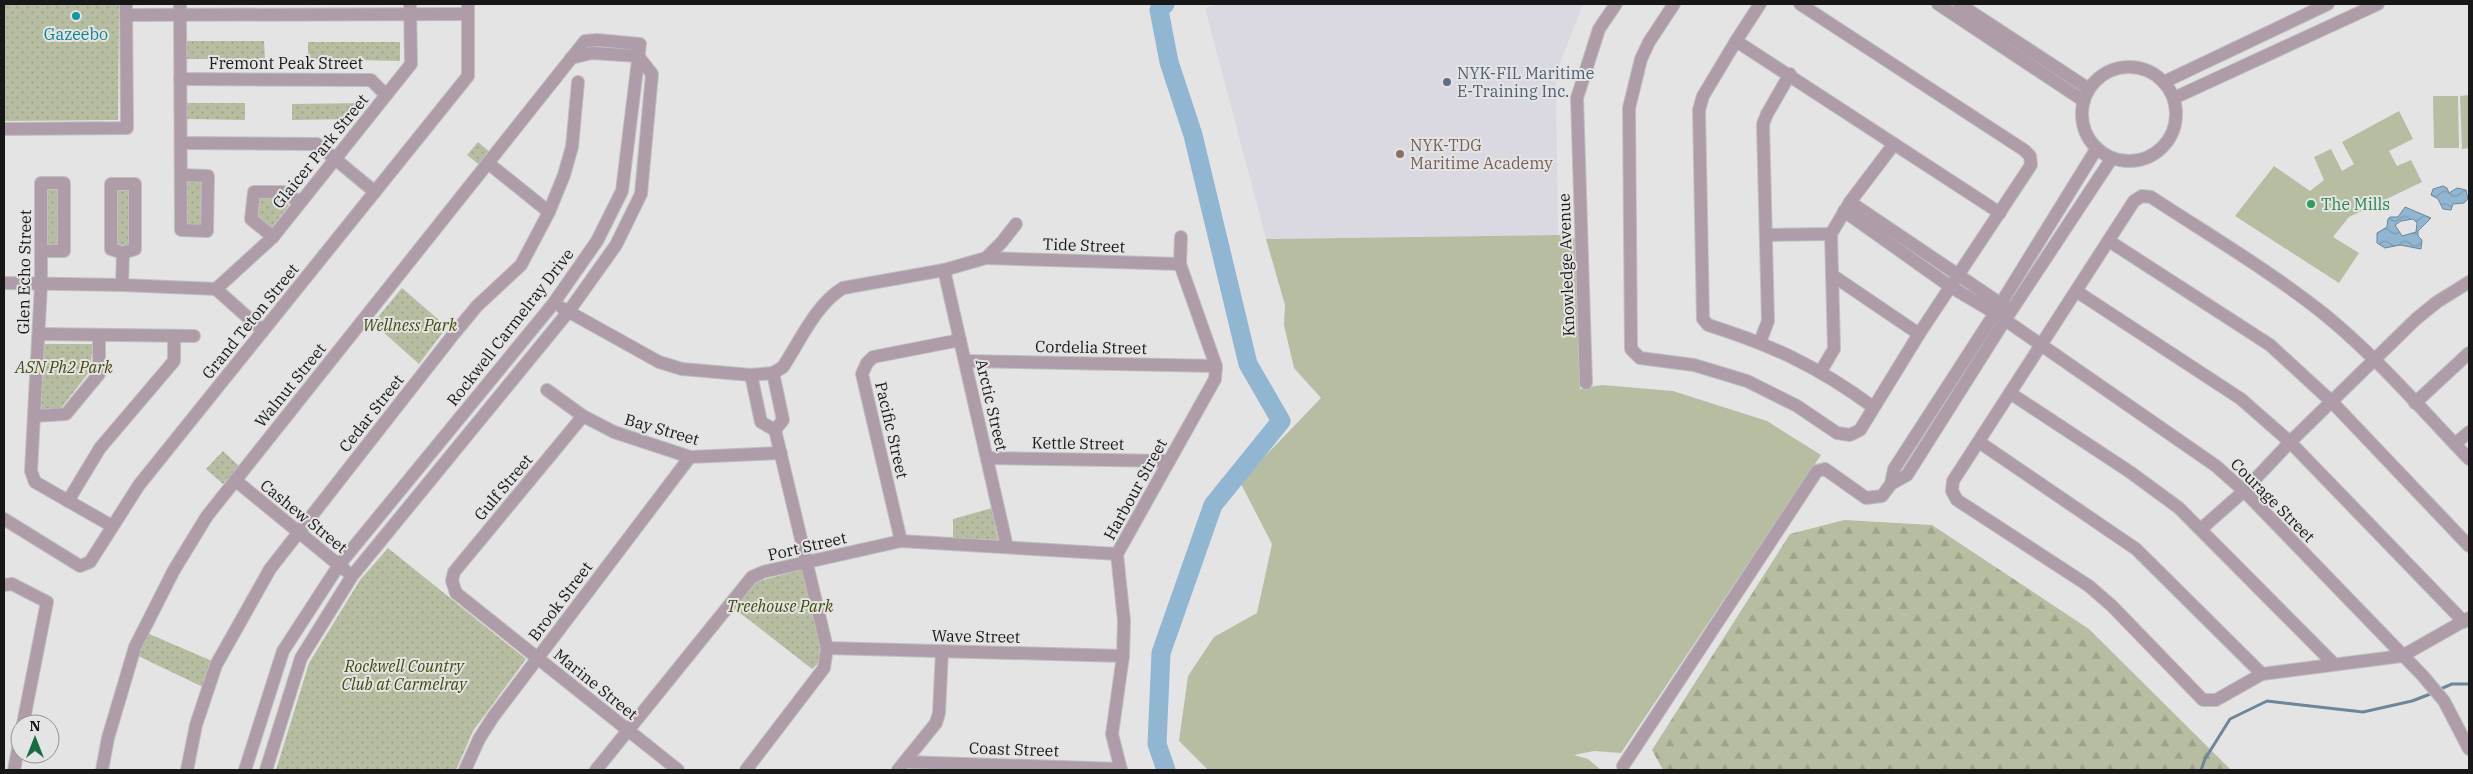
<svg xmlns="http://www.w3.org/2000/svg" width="2473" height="774" font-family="'IBM Plex Serif',serif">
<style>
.built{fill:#dad9e2}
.green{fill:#b7bda1}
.forest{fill:url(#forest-firs)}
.park{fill:url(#park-dots)}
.water{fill:url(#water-waves);stroke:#6c869a;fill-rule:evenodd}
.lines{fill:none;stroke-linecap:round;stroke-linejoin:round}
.stream{stroke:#6c869a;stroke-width:3}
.river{stroke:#91b6d1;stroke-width:19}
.street-casing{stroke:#bfbfc0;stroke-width:14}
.street{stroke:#ae9da8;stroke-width:12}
.culture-dot{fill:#0f9aa8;stroke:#e4e4e5;stroke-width:2}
.service-dot{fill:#5c6f8a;stroke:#e4e4e5;stroke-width:2}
.education-dot{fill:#8d6e63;stroke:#e4e4e5;stroke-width:2}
.leisure-dot{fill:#2e9e5b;stroke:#e4e4e5;stroke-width:2}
.labels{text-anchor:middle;stroke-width:4;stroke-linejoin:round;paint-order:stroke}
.culture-label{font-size:16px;fill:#0d838f;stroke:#e4e4e5}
.street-label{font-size:16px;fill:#171718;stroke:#e4e4e5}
.service-label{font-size:16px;fill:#4e5e75;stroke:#e4e4e5;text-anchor:start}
.education-label{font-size:16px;fill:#785e54;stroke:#e4e4e5;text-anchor:start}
.leisure-label{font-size:16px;fill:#27864d;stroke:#e4e4e5;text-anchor:start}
.park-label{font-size:16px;font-style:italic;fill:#414a07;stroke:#e4e4e5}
</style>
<defs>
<pattern id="forest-firs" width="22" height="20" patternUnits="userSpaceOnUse" patternTransform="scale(1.25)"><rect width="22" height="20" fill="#b7bda1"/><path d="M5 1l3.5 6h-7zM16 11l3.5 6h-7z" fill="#9da28a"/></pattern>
<pattern id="park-dots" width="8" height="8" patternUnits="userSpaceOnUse" patternTransform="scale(1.25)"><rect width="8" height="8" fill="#b7bda1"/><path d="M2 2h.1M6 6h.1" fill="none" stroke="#9da28a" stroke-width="1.8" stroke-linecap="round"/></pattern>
<pattern id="water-waves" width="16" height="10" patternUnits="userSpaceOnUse" patternTransform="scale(1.25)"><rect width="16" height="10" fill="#91b6d1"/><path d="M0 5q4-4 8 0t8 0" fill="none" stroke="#7c9cb3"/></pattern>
</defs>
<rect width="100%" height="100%" fill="#e4e4e5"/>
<polygon class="built" points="1218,4 1583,4 1556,74 1558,235 1266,239 1205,8"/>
<g class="green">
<polygon points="2469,95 2469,148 2462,149 2460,96"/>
<polygon points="2433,96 2458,96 2459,148 2434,148"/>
<polygon points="2399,111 2413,139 2389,151 2397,166 2411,160 2422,182 2349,217 2333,237 2359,253 2339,283 2235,216 2274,166 2310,191 2324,180 2314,157 2331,149 2342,171 2354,164 2342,142"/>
<polygon points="1558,235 1575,238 1580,389 1602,385 1673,391 1767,421 1821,455 1621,753 1594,751 1574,755 1588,759 1601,770 1208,770 1179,741 1188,676 1214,637 1257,613 1272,544 1240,482 1321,398 1294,368 1284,325 1285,305 1266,239"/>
</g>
<polygon class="forest" points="1844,520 1932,525 2089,629 2231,770 1663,770 1652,750 1790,534"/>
<g class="park">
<polygon points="4,4 119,4 118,120 4,121"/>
<polygon points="186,41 264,41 265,59 186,59"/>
<polygon points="308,42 400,42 400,61 308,59"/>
<polygon points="186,103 245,103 245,120 186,119"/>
<polygon points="369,103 353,119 292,120 292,104"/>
<polygon points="478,142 492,154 482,167 467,155"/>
<polygon points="184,180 205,180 204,226 183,226"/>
<polygon points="42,185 62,185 62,250 43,249"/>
<polygon points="114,186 133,186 133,247 113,247"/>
<polygon points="257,195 282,197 289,205 271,229 254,218"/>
<polygon points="402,288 447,327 419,364 373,323"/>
<polygon points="41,344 93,344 90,371 58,412 38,412"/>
<polygon points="223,451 239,466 223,484 206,469"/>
<polygon points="992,508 998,541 953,538 953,519"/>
<polygon points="388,548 526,659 473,731 456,770 276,770 309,663 360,580"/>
<polygon points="804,569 820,646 819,663 812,669 735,609 755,582"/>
<polygon points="147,633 212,661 203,687 138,656"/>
</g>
<g class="water">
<polygon points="2443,186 2447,188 2449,193 2457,188 2466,190 2468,199 2464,203 2453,204 2451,210 2443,209 2438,199 2431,195 2433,189"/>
<path d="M2405,207L2431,218L2418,231V236L2422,240L2421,249L2400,245L2385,248L2377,243V233L2387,227L2388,219L2390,217H2398ZM2413,219L2417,223L2416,232L2402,236L2395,225L2401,221Z"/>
</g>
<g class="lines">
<g class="stream">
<polyline points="2438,690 2452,684 2469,684"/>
<polyline points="2201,770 2205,759 2230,719 2267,701 2363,712 2412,701 2433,693"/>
</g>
<polyline class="river" points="1165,4 1159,10 1169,62 1193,135 1248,364 1281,421 1213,505 1161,653 1157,744 1166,770"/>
<defs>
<g id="street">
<polyline points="180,4 181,230 207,231 208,176 181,175"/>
<polyline points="1674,4 1649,42 1641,59 1629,108 1631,349 1640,358 1694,365 1747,381 1797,406 1837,433 1850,435 1860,430 1919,334 2031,165 2030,156 2024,150 1800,4"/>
<polyline points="1938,4 2084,101"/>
<polyline points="1959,4 2089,89"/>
<polyline points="126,15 468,14"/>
<polyline points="1736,41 1760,4"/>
<polyline points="571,58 592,53 638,56"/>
<circle cx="2129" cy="114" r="47"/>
<polyline points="180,79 371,80 386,95"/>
<polyline points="2164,82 2328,4"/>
<polyline points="2174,98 2378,4"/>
<polyline points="4,129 127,128 126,4"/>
<polyline points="181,143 317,144 375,192"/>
<polyline points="488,163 549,212"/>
<polygon points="111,184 135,184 135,249 123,253 111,249"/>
<polyline points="1850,202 2007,308"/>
<polyline points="1844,211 1951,287 1995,313 2216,466 2244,491 2423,676 2444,701 2469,749"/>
<polyline points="1767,235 1831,234"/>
<polyline points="273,237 251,219 254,192 283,192 300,202"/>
<polyline points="2109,241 2270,345 2332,402 2469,546"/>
<polyline points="42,251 64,251 64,183 41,183 41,285 31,471 35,482 112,526"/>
<polyline points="986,258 1180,264"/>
<polyline points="944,270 1007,547"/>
<polyline points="1832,275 1919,334"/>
<polyline points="4,283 122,285 216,289 263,331"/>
<polyline points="122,285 123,253"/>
<polyline points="216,289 273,237 411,64 410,4"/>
<polyline points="2076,291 2241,399 2290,442 2464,622"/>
<path d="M562,308L659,362L682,369L751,375L773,373L783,367C800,341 816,304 843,288L944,270L986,258L1002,242L1016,224"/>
<polyline points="39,334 194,336"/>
<polyline points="1760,342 1768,321 1763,124 1767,114 1790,74"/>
<polyline points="965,361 1216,366"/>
<polyline points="1821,371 1834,349 1831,234 1850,202 1894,144"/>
<polyline points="773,373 783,420 775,430"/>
<polyline points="1586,383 1577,98 1599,29 1616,4"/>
<polyline points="547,390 583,416 614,432 690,457 781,453"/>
<polyline points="2010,393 2130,472 2179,508 2334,664"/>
<polyline points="2415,403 2469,353"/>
<path d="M1873,407C1819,367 1772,345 1708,325L1703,319L1699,110L1703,96L1736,41L2000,213"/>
<polyline points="34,416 66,414 99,374 99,335"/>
<polyline points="583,416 454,572 452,581 456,593 678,770"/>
<polyline points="1979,442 2136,549 2262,674"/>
<polyline points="2455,444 2469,432"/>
<polyline points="987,458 1169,461"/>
<path d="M2469,459C2422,410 2377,357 2324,314C2270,271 2209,235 2151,197L2142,196L2134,201L1953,481L1952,491L1957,500L2089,586L2112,606L2203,700H2216L2262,674L2402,656L2469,618"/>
<polyline points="235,480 345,570"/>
<polyline points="1891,484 1894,469 1995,313 2097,148"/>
<polyline points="68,501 100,448 174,361 174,336"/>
<polyline points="4,519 80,566 90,562 139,485 468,76 468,4"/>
<polyline points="2201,529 2244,491 2290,442 2416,319 2437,302 2469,282"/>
<polyline points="901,541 862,374 867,363 873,357 960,340"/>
<polyline points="4,585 12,584 47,602 23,724"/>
<polyline points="827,648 1123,656"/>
<polyline points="905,762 1121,769"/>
<polyline points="1623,766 1817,471 1825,469 1866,498 1882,496 1891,484 1907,475 2003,323 2112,158"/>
<polyline points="14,770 20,739"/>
<polyline points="102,770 108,738 135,647 174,570 207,516 585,41 597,40 640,44 622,191 597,241 553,304 339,565 283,651 245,770"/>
<polyline points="187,770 196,725 216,665 270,569 453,335 477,306 521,265 549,212 564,175 572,147 578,82"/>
<polyline points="266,770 301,658 352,576 569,311 616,245 641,194 652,74 638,56"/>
<polyline points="465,770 479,739 493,717 690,457"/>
<polyline points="596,770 752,577 763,572 901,541 1117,554"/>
<polyline points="746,770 824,668 827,648 775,430 761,422 751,375"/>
<polyline points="898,770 936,723 939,713 942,651"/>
<polyline points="1121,770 1112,734 1123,656 1124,621 1117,554 1215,379 1216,366 1180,264 1181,237"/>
</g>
</defs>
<use href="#street" class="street-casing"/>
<use href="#street" class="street"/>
</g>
<circle class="culture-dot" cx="76" cy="16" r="5"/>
<circle class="service-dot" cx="1447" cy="82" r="5"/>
<circle class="education-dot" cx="1400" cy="154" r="5"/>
<circle class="leisure-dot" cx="2311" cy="204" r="5"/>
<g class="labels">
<g class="culture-label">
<text x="76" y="40">Gazeebo</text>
</g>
<g class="street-label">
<text x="286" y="69">Fremont Peak Street</text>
<text transform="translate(320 151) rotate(-51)" y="6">Glaicer Park Street</text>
<text transform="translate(1084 245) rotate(2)" y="6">Tide Street</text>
<text transform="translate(1566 265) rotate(-92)" y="6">Knowledge Avenue</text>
<text transform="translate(24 272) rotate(-89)" y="6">Glen Echo Street</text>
<text transform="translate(250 321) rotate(-51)" y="6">Grand Teton Street</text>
<text transform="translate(510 327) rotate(-52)" y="6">Rockwell Carmelray Drive</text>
<text transform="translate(1091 347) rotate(1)" y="6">Cordelia Street</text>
<text transform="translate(290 385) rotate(-51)" y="6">Walnut Street</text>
<text transform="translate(992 405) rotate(77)" y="6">Arctic Street</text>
<text transform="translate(371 413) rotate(-52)" y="6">Cedar Street</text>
<text transform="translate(662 429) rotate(16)" y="6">Bay Street</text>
<text transform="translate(892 430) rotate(77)" y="6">Pacific Street</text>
<text transform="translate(1078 443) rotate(1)" y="6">Kettle Street</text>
<text transform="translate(503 487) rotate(-50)" y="6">Gulf Street</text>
<text transform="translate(1135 489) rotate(-61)" y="6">Harbour Street</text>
<text transform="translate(2273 500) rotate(45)" y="6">Courage Street</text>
<text transform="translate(304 516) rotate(39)" y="6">Cashew Street</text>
<text transform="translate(807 546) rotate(-13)" y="6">Port Street</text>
<text transform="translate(560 601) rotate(-53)" y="6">Brook Street</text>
<text transform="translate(976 636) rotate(1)" y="6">Wave Street</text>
<text transform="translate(596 684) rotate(39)" y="6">Marine Street</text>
<text transform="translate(1014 749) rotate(2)" y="6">Coast Street</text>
</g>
<g class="service-label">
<text x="1457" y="79">NYK-FIL Maritime<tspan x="1457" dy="18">E-Training Inc.</tspan></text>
</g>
<g class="education-label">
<text x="1410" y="151">NYK-TDG<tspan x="1410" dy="18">Maritime Academy</tspan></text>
</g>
<g class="leisure-label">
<text x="2321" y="210">The Mills</text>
</g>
<g class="park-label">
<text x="410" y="331">Wellness Park</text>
<text x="64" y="373">ASN Ph2 Park</text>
<text x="780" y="612">Treehouse Park</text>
<text x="404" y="672">Rockwell Country<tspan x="404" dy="18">Club at Carmelray</tspan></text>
</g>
</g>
<rect width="2473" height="774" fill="none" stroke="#171718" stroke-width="10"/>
<g transform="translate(35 739)"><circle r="24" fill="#e4e4e5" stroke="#929293"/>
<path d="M0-4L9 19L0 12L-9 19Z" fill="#166e40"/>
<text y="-8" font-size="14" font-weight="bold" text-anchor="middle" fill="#171718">N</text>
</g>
</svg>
